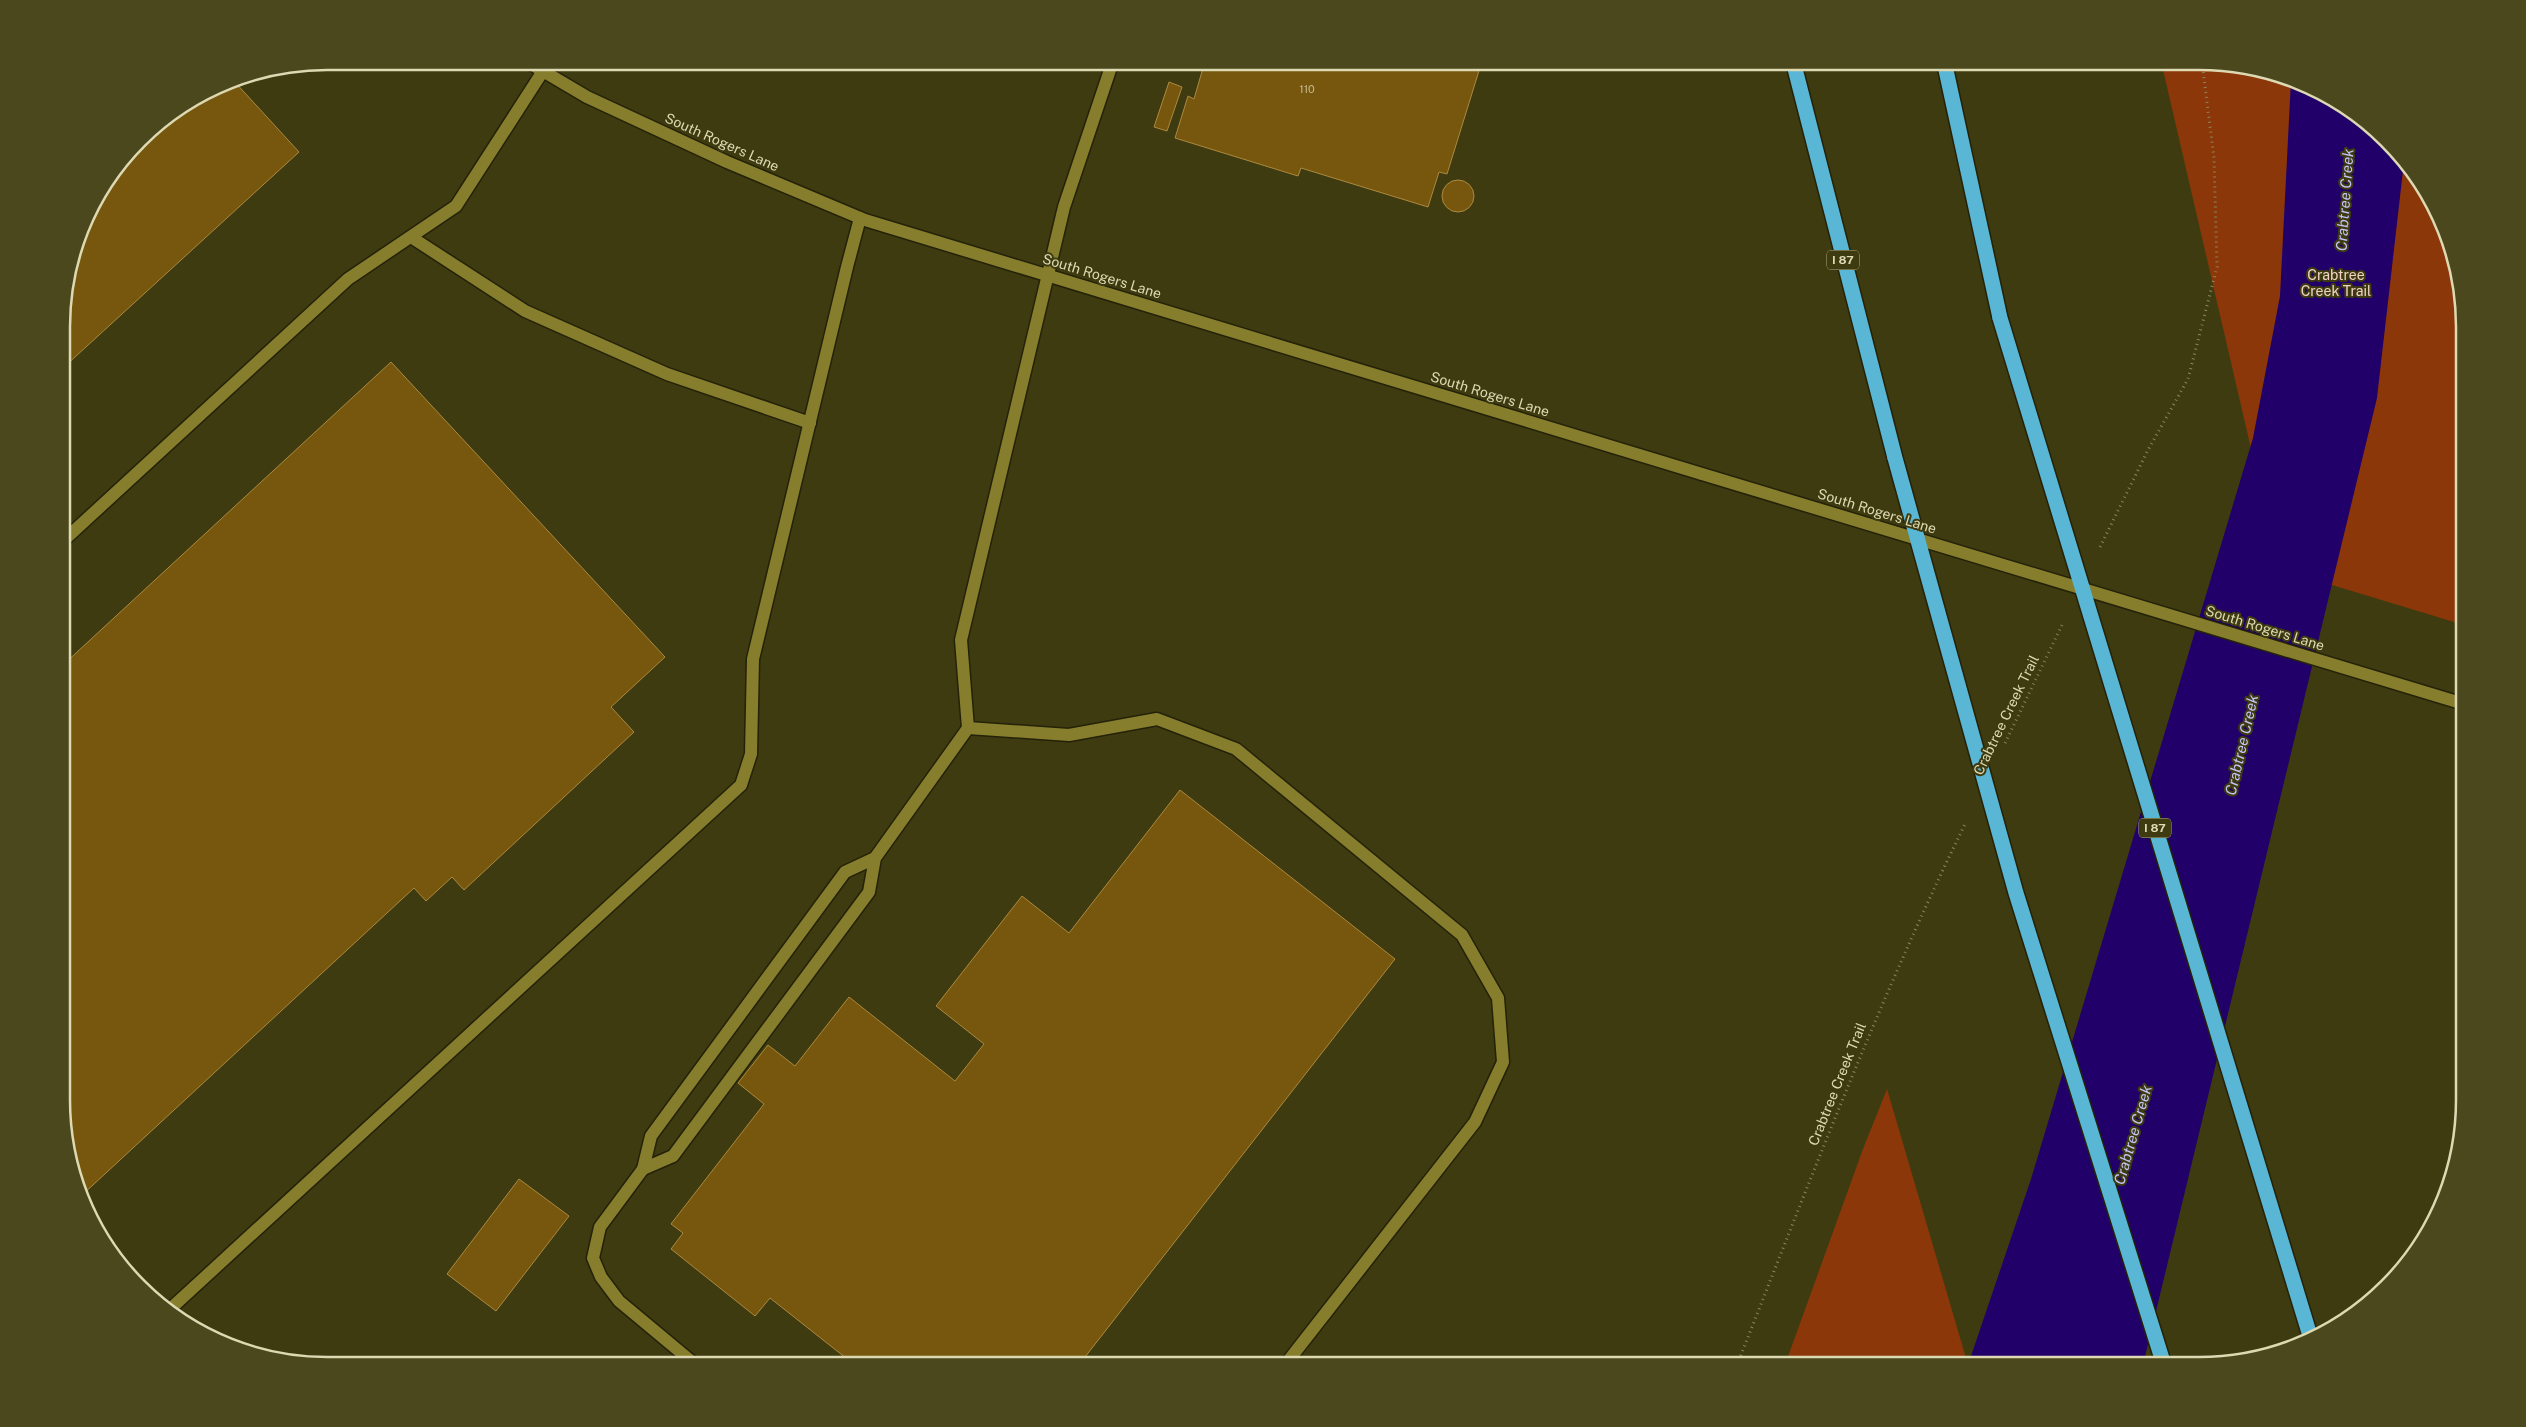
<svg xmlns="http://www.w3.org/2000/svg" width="2526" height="1427" font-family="'Public Sans',sans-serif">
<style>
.green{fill:#8c3709}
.water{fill:#22006a}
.building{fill:#76570d;stroke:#ac8940}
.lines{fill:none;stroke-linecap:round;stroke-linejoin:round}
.minor-casing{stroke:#242209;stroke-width:15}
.highway-casing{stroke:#242209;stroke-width:18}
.path{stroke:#8a865d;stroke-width:3;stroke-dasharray:1 4;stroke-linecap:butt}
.minor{stroke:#867d2d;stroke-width:12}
.highway{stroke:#5ab6d5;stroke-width:15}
.minor-bridge-casing{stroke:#242209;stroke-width:15;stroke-linecap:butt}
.highway-bridge-casing{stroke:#242209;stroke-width:18;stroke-linecap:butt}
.minor-bridge{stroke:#867d2d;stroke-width:12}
.highway-bridge{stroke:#5ab6d5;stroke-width:15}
.labels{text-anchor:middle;stroke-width:4;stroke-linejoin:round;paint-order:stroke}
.number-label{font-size:11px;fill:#c3b88a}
.shield{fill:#3f3b10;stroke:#aeaa82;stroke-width:1}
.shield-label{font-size:12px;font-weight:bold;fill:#ddd9b3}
.street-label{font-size:14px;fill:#ddd9b3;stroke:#3f3b10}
.park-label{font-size:14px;fill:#f1d3c8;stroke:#3f3b10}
.water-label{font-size:15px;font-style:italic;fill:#c3c4fa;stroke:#3f3b10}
.rim{fill:none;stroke:#ddd9b3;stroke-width:2.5}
</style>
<rect width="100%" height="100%" fill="#3f3b10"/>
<g class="green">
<polygon points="2161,61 2199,61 2268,70 2331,97 2374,127 2420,180 2451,242 2464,310 2464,625 2279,569"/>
<polygon points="1887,1089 1968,1365 1785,1365 1863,1149"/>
</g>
<polygon class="water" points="2291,80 2331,97 2374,127 2404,162 2377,398 2143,1365 1968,1365 2031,1179 2253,438 2280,296"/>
<g class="building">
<polygon points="1205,61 1482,61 1447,174 1439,172 1428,207 1301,168 1298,176 1175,138 1188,96 1194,99"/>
<polygon points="233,80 299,152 63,368 63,293 89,209 152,127 226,81"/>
<polygon points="1169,82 1182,87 1167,131 1154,127"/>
<circle cx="1458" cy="196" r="16"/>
<polygon points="391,362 665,657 611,707 634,732 464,890 452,877 426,901 414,888 80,1197 63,1134 63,665"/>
<polygon points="1180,790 1395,959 1078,1366 856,1366 770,1298 755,1316 671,1249 683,1233 671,1224 764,1104 738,1083 768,1045 795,1066 849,997 955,1081 984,1044 936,1006 1022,896 1069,933"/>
<polygon points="519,1179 569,1216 496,1311 447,1274"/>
</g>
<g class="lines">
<defs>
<g id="minor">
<polyline points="526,61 587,97 727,162 865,220 1702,474"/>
<polyline points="411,237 525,311 667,374 810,423"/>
<polyline points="63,541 348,279 456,206 543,71"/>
<polyline points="968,728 1069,735 1157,719 1236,749 1462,935 1498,998 1503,1062 1475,1122 1285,1365"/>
<polyline points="875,858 845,872 651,1136 643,1169 673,1156 869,892 875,858 968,728 961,640 1064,207 1113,61"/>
<polyline points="643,1169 600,1227 593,1258 601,1277 619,1301 697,1366"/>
<polyline points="168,1311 741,785 751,754 753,659 847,267 860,218"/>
</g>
<g id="highway">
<polyline points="1793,61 1895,458"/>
<polyline points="1944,61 2000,318"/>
</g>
</defs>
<use href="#minor" class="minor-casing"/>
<use href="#highway" class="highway-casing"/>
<g class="path">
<polyline points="2100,547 2148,450 2188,379 2217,267 2214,158 2202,62"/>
<polyline points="2005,743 2062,625"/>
<path d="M1737,1365C1809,1183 1879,999 1966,822"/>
</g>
<use href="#minor" class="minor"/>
<use href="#highway" class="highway"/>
<defs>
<polyline id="minor-bridge" points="1702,474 2464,704"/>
<g id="highway-bridge">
<polyline points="2000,318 2311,1339"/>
<polyline points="1895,458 2016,893 2164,1365"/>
</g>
</defs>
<use href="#minor-bridge" class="minor-bridge-casing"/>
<use href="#highway-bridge" class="highway-bridge-casing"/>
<use href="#minor-bridge" class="minor-bridge"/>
<use href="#highway-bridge" class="highway-bridge"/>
</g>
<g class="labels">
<g class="number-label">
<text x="1307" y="93">110</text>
</g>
<g class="shield">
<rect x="1827" y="250.5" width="32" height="19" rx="4"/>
<rect x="2139" y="818.5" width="32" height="19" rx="4"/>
</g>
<g class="shield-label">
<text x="1843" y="264">I 87</text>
<text x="2155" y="832">I 87</text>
</g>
<g class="street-label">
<text transform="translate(722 142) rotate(24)" y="5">South Rogers Lane</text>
<text transform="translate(1102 276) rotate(17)" y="5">South Rogers Lane</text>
<text transform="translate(1490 394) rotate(17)" y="5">South Rogers Lane</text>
<text transform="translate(1877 511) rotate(17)" y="5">South Rogers Lane</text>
<text transform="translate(2265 628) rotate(17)" y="5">South Rogers Lane</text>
<text transform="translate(2006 715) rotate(-64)" y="5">Crabtree Creek Trail</text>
<text transform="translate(1837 1084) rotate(-68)" y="5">Crabtree Creek Trail</text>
</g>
<g class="park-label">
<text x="2336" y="280">Crabtree<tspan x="2336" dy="16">Creek Trail</tspan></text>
</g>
<g class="water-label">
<text transform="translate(2345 200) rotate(-86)" y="5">Crabtree Creek</text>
<text transform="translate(2242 745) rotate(-77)" y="5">Crabtree Creek</text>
<text transform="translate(2133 1135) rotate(-74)" y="5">Crabtree Creek</text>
</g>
</g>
<path d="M0 0H2526V1427H0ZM327 70H2199A257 257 0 0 1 2456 327V1100A257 257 0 0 1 2199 1357H327A257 257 0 0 1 70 1100V327A257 257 0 0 1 327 70Z" fill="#4c481d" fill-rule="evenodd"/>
<path class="rim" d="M327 70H2199A257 257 0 0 1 2456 327V1100A257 257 0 0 1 2199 1357H327A257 257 0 0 1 70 1100V327A257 257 0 0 1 327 70Z"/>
</svg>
